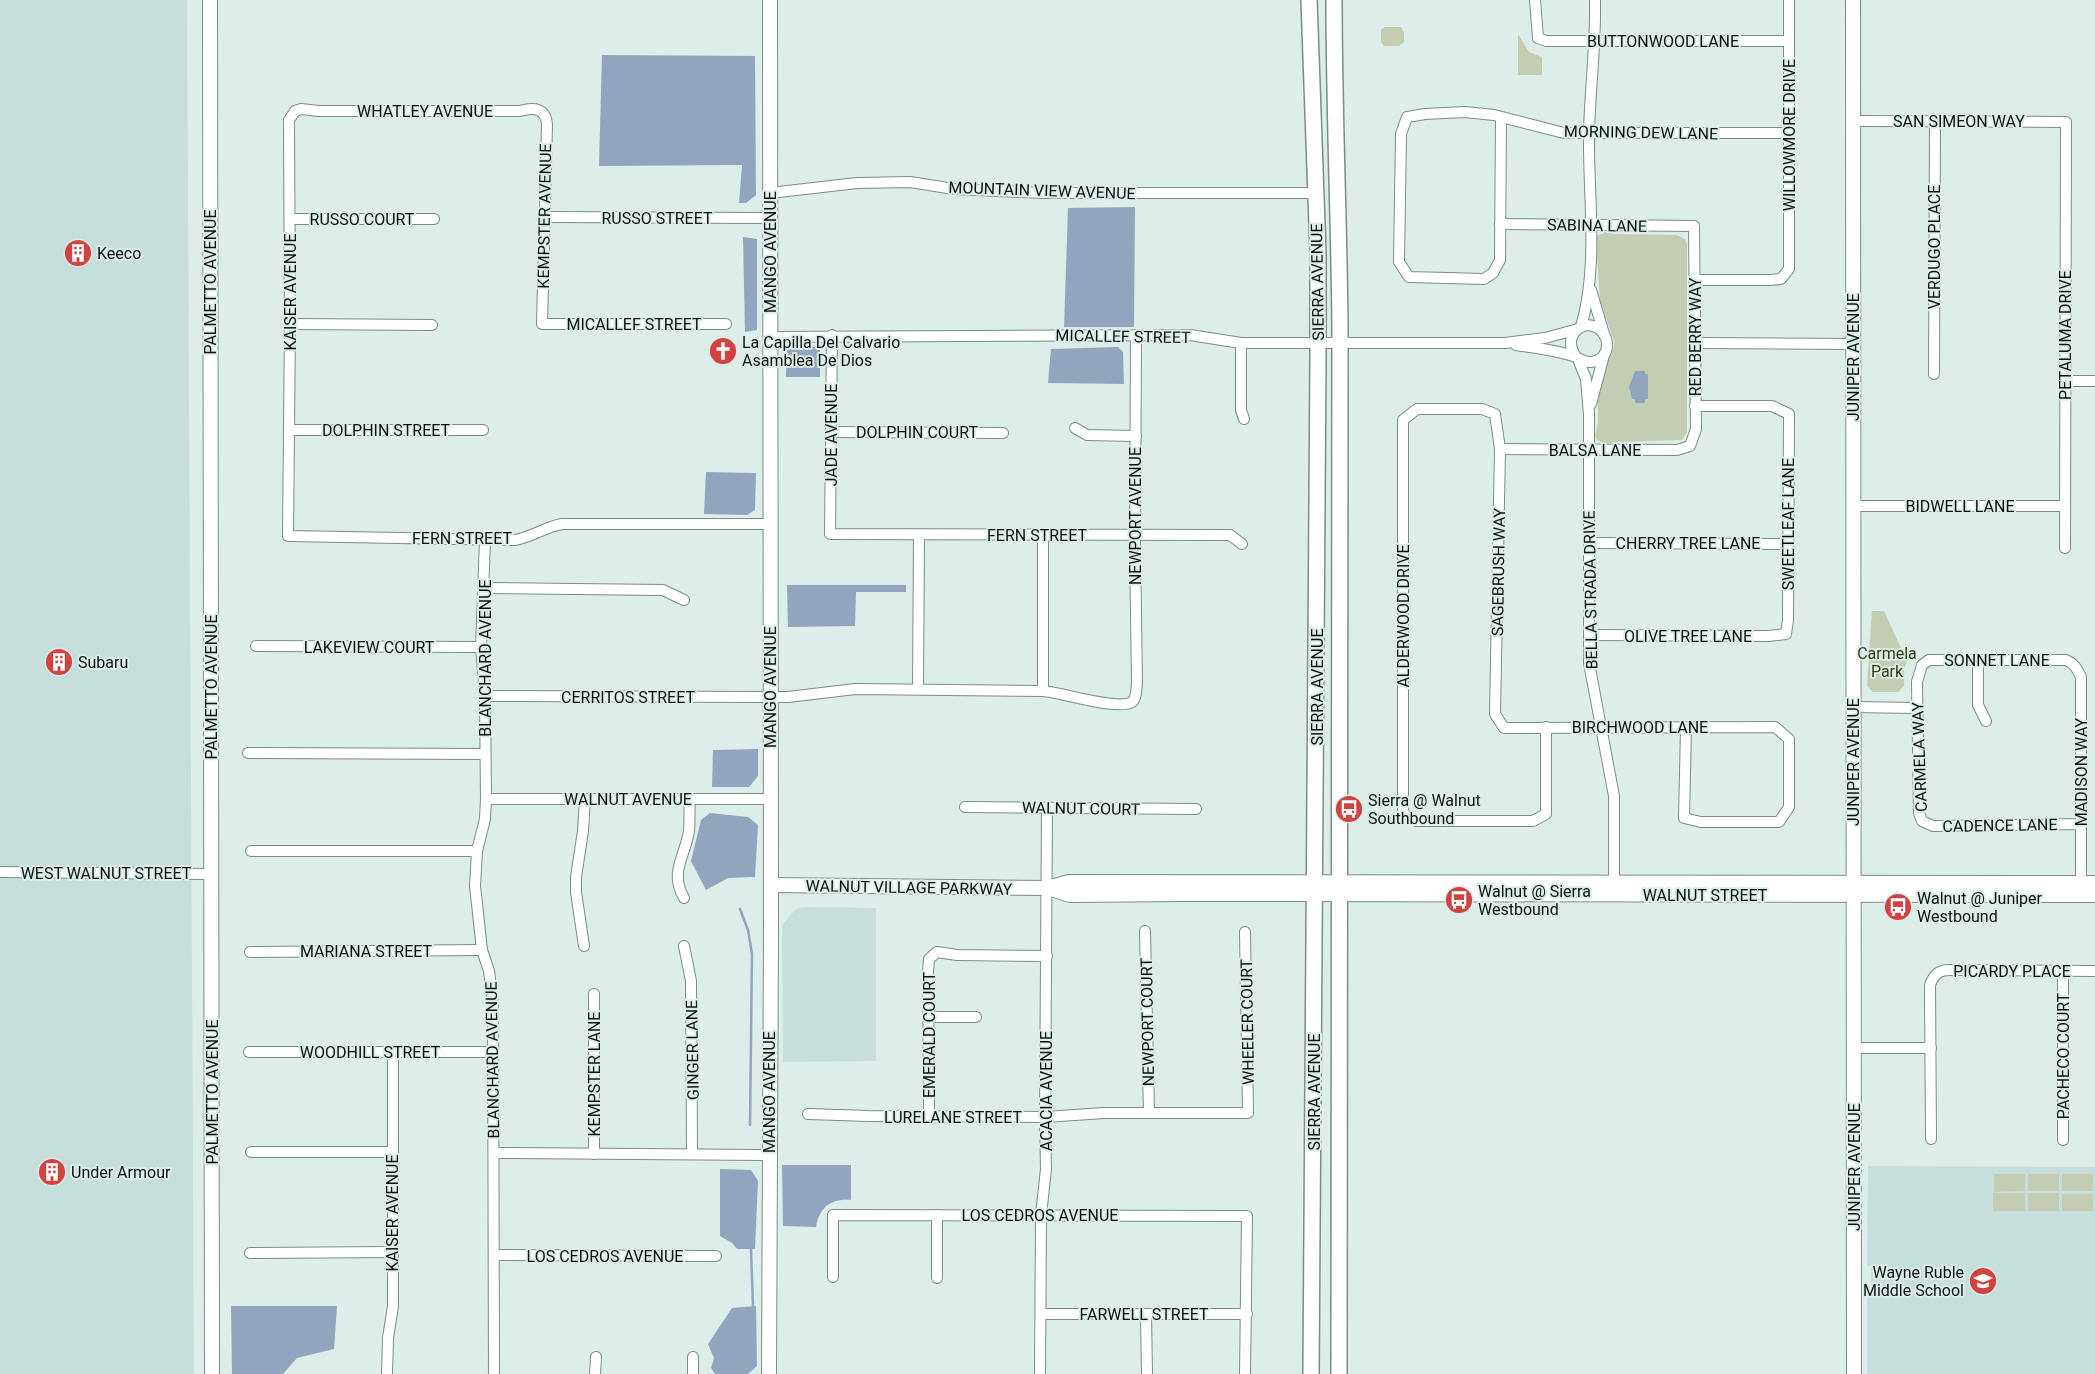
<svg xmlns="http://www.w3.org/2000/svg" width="2095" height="1374" font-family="Roboto,sans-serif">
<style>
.built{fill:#c6dfdc}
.green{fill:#c4cdb2}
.water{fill:#91a6be}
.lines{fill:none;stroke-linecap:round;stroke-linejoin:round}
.stream{stroke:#91a6be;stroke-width:2.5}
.street-casing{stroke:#7c8c89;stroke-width:12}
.secondary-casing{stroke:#7c8c89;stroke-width:16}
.primary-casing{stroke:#7c8c89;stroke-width:18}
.street{stroke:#fff;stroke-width:10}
.secondary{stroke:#fff;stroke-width:14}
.primary{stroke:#fff;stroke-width:15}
.labels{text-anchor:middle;stroke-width:4;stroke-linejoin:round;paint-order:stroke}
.street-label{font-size:16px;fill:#0b1010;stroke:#dcedea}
.poi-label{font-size:16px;fill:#0b1010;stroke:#dcedea;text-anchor:start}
.park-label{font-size:16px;fill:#323d0c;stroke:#dcedea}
</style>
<rect width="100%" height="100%" fill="#dcedea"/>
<g class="built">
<polygon points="0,0 187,0 194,1374 0,1374"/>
<polygon points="805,907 876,908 876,1061 783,1062 782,925 796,909"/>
<polygon points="1868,1166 2095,1167 2095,1374 1867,1374 1867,1296 1871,1296 1871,1266 1867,1266"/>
</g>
<g class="green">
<polygon points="1385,27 1401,27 1404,33 1404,42 1399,46 1384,46 1381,42 1381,30"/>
<polygon points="1518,34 1529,52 1542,57 1542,75 1518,75"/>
<path d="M1606,232L1614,234L1677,235L1685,239L1687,244V432L1682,440L1614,442C1606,444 1600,445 1595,436L1598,423V395L1603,372L1614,347V341L1600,301L1596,239L1598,235Z"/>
<polygon points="1872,611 1884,611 1907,661 1904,669 1904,686 1898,692 1873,692 1867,686"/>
<polygon points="1994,1174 2025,1174 2025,1191 1994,1192"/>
<rect x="2028" y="1174" width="31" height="17"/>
<rect x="2062" y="1174" width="31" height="17"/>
<rect x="1993" y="1193" width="32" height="18"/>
<rect x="2028" y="1193" width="31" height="18"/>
<rect x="2062" y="1194" width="31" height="17"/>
</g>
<g class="water">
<polygon points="602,55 755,56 756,195 746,203 739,203 742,165 599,166"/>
<polygon points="1135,207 1134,327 1064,327 1068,208"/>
<polygon points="743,237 757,239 757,330 745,332"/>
<polygon points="787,347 820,347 820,377 786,377"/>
<polygon points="1118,347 1123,352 1124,384 1048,383 1051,349"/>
<polygon points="1635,371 1645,371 1645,374 1648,374 1648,399 1645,399 1645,403 1635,403 1635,399 1632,399 1629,387"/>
<polygon points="706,472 756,473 755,510 747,515 704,514"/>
<polygon points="787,585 906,585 906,592 856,592 855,626 788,627"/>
<polygon points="758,749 758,776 749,787 712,787 713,750"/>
<polygon points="710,813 748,817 758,825 755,877 728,878 706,890 691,861 701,820"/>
<path d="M782,1165H851V1200C832,1198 819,1207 816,1227L783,1226Z"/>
<polygon points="720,1169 751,1170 758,1181 755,1249 737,1249 732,1243 720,1236"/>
<polygon points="231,1306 337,1306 334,1349 297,1358 283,1374 232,1374"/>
<polygon points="756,1306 757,1366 748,1374 715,1374 711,1368 714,1358 708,1344 732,1308"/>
</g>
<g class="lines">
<g class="stream">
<polyline points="740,909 748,930 752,954 750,1125"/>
<polyline points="751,1249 753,1306"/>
</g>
<defs>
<g id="street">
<polyline points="1535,0 1538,38 1546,41 1789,41"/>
<polyline points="1501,117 1500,260 1493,273 1484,279 1409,277 1399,262 1401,134 1407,117 1425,114 1465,112 1494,115 1564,133 1789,133"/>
<polyline points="1853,121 2066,122 2065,548"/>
<polyline points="770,193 857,183 910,182 954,189 1043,193 1316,193"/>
<polyline points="544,217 770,218"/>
<polyline points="290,219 434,219"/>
<polyline points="1694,280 1771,280 1781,279 1789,269 1789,0"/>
<polyline points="1591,290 1604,334"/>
<polyline points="290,324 432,325"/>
<path d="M726,324H542L547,125C546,108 534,107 520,111H319L301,109L295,111L289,120L290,324L288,536L515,540C532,537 545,527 562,524H771"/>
<path d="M1581,327C1599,265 1588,197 1589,133C1590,89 1596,45 1595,0"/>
<polyline points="832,335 830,534 1230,535 1242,544"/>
<polyline points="770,337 1190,335 1241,343 1505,343 1545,338 1578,329"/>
<polyline points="1241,343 1241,410 1244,419"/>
<polyline points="1694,343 1853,344"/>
<path d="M1516,345C1535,348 1555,350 1573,356C1580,358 1584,363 1591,362C1615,359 1611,325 1586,325C1570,330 1567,344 1576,357"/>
<polyline points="1578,359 1586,379 1589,414 1589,663 1614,796 1614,883"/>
<polyline points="1934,374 1935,120"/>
<polyline points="2065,381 2095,381"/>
<polyline points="1591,404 1604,355"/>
<polyline points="1075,428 1087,435 1136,436"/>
<polyline points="289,430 483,430"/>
<polyline points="830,432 1003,433"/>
<polyline points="1500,449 1677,450 1690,446 1696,429 1694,226 1500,224"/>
<polyline points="1854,506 2065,506"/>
<polyline points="485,540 481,647 485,696 486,799 485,819 477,851 475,886 482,950 489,971 493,1004 494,1374"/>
<polyline points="1589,543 1788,544"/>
<polyline points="485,588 663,590 684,600"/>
<polyline points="1589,635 1768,636 1786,634 1788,620 1789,414 1772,406 1695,406"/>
<polyline points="256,646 481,647"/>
<polyline points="1978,661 1978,705 1986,721"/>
<polyline points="918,689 919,535"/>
<polyline points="1043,691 1043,535"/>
<path d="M485,696L788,697L855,689L1043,691C1060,692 1118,711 1132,702C1137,698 1136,689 1137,684L1135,545L1136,335"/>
<polyline points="1853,707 1917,708"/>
<polyline points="1546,727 1546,814 1533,821 1416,821 1403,813 1403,420 1417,409 1482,409 1495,414 1500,449 1495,714 1504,728 1775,727 1789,739 1789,807 1779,822 1701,822 1684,818 1686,728"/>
<polyline points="248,753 485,754"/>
<polyline points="486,799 770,799"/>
<polyline points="965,807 1196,809"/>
<path d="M2081,824L1933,826L1922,821L1919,813L1917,682L1922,665L1929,660H2066C2075,664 2077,669 2081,677V883"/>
<polyline points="251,851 477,851"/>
<polyline points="0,872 211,874"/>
<path d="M684,898C669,872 685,857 689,831C690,820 689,809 690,799"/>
<polyline points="1145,931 1149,1113"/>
<polyline points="584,946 576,892 576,877 583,831 585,799"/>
<polyline points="684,946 691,981 692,1154"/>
<polyline points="250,952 482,950"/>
<polyline points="2063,971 2063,1140"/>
<polyline points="594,994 594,1154"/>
<polyline points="930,1017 976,1017"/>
<polyline points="1853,1048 1931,1048"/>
<polyline points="249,1052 492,1052"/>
<polyline points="808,1114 869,1116 1045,1117 1104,1113 1248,1113 1245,932"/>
<polyline points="929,1116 928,972 929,959 937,952 957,955 1047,956"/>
<path d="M1931,1139L1930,985C1934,974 1939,970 1950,970L2095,971"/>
<polyline points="251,1152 392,1152"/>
<polyline points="494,1153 769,1155"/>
<polyline points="250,1253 393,1252"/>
<polyline points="494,1255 716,1256"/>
<polyline points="833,1277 833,1215 1247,1216 1245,1374"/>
<polyline points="937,1278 937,1215"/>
<polyline points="1041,1314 1247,1314"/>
<polyline points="1146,1314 1147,1374"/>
<polyline points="693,1357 693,1374"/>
<polyline points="387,1374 388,1338 393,1306 393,1052"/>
<polyline points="595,1374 596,1357"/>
<polyline points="1040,1374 1041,1215 1046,1169 1045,1117 1047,808"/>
</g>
<g id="secondary">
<polyline points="210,0 212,1374"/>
<path d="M1853,0C1853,458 1853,916 1854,1374"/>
<polyline points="771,885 1047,888 1069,882 2095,883"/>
<polyline points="1048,888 1070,895 1184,894 2095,895"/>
<polyline points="769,1374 771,924 770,0"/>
</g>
<g id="primary">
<polyline points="1309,0 1318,253 1318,358 1311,1374"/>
<path d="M1334,0C1334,109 1339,218 1340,327L1339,1374"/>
</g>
</defs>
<use href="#street" class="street-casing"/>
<use href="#secondary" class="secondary-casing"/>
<use href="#primary" class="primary-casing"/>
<use href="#street" class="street"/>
<use href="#secondary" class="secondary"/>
<use href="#primary" class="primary"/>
</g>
<defs>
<symbol id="building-disc" viewBox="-11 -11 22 22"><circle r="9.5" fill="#d24340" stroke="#dcedea"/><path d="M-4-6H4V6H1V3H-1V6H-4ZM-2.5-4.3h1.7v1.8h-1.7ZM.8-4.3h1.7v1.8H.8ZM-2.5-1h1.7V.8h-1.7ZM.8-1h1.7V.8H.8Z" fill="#fff"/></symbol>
<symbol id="church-disc" viewBox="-11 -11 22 22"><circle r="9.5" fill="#d24340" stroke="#dcedea"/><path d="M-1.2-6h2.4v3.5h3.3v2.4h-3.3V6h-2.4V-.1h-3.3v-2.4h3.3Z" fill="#fff"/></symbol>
<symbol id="bus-disc" viewBox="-11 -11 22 22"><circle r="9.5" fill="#d24340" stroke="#dcedea"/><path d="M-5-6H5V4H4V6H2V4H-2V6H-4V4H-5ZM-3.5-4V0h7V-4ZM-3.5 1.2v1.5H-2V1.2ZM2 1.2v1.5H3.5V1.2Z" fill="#fff"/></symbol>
<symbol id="school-disc" viewBox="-11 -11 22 22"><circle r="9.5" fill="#d24340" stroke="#dcedea"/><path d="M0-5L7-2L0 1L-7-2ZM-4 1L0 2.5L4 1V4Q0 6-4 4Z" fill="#fff"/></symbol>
</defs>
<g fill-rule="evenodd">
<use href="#building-disc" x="62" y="237" width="32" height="32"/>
<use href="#church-disc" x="707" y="335" width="32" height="32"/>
<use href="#building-disc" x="43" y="646" width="32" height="32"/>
<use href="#bus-disc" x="1333" y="793" width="32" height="32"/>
<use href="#bus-disc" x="1443" y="884" width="32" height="32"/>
<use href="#bus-disc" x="1882" y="891" width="32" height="32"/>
<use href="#building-disc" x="36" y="1156" width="32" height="32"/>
<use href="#school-disc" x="1967" y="1265" width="32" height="32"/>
</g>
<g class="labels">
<g class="street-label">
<text x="1663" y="47">BUTTONWOOD LANE</text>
<text x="425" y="117">WHATLEY AVENUE</text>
<text x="1959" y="127">SAN SIMEON WAY</text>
<text transform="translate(1641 132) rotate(1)" y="6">MORNING DEW LANE</text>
<text transform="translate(1789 135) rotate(-90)" y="6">WILLOWMORE DRIVE</text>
<text transform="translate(1042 190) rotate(2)" y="6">MOUNTAIN VIEW AVENUE</text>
<text transform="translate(544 216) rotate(-89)" y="6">KEMPSTER AVENUE</text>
<text x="657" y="224">RUSSO STREET</text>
<text x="362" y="225">RUSSO COURT</text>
<text transform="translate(1597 225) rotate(1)" y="6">SABINA LANE</text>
<text transform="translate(1934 247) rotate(-90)" y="6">VERDUGO PLACE</text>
<text transform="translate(770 252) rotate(-90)" y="6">MANGO AVENUE</text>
<text transform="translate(210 282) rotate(-90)" y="6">PALMETTO AVENUE</text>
<text transform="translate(1317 282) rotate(-91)" y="6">SIERRA AVENUE</text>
<text transform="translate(290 292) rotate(-90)" y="6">KAISER AVENUE</text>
<text x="634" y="330">MICALLEF STREET</text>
<text transform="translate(2065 335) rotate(-90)" y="6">PETALUMA DRIVE</text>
<text transform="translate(1123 336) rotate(1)" y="6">MICALLEF STREET</text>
<text transform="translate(1695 337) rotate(-90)" y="6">RED BERRY WAY</text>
<text transform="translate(1853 357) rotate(-90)" y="6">JUNIPER AVENUE</text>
<text x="386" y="436">DOLPHIN STREET</text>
<text x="917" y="438">DOLPHIN COURT</text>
<text transform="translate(831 435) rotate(-90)" y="6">JADE AVENUE</text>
<text x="1595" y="456">BALSA LANE</text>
<text x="1960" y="512">BIDWELL LANE</text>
<text transform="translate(1135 516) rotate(-90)" y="6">NEWPORT AVENUE</text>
<text transform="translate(1788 524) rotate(-90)" y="6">SWEETLEAF LANE</text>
<text x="1037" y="541">FERN STREET</text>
<text x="462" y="544">FERN STREET</text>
<text x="1688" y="549">CHERRY TREE LANE</text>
<text transform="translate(1498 572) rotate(-89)" y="6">SAGEBRUSH WAY</text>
<text transform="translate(1590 590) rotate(-91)" y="6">BELLA STRADA DRIVE</text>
<text transform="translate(1403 616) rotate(-90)" y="6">ALDERWOOD DRIVE</text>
<text x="1688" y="642">OLIVE TREE LANE</text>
<text x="369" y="653">LAKEVIEW COURT</text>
<text transform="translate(485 658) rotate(-90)" y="6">BLANCHARD AVENUE</text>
<text x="1997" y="666">SONNET LANE</text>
<text transform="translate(211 687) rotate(-90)" y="6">PALMETTO AVENUE</text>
<text transform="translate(770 687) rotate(-90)" y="6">MANGO AVENUE</text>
<text transform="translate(1317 687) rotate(-90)" y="6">SIERRA AVENUE</text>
<text x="628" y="703">CERRITOS STREET</text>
<text x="1640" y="733">BIRCHWOOD LANE</text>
<text transform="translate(1919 757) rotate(-92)" y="6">CARMELA WAY</text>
<text transform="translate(1853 762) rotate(-90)" y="6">JUNIPER AVENUE</text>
<text transform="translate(2081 772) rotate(-90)" y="6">MADISON WAY</text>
<text x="628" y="805">WALNUT AVENUE</text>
<text transform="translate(1081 808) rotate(1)" y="6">WALNUT COURT</text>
<text transform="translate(2000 825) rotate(-1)" y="6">CADENCE LANE</text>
<text x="106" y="879">WEST WALNUT STREET</text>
<text transform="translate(909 887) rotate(1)" y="6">WALNUT VILLAGE PARKWAY</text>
<text x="1705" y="901">WALNUT STREET</text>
<text x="366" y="957">MARIANA STREET</text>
<text x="2012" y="977">PICARDY PLACE</text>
<text transform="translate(1147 1022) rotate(-91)" y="6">NEWPORT COURT</text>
<text transform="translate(1247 1022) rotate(-91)" y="6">WHEELER COURT</text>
<text transform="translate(929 1035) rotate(-90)" y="6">EMERALD COURT</text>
<text transform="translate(692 1050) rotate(-91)" y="6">GINGER LANE</text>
<text x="370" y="1058">WOODHILL STREET</text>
<text transform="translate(2063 1056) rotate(-90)" y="6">PACHECO COURT</text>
<text transform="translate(492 1060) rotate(-91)" y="6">BLANCHARD AVENUE</text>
<text transform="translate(594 1074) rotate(-90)" y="6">KEMPSTER LANE</text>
<text transform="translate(1046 1091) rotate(-90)" y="6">ACACIA AVENUE</text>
<text transform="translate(212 1092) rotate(-90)" y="6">PALMETTO AVENUE</text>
<text transform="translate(769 1092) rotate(-90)" y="6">MANGO AVENUE</text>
<text transform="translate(1314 1092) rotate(-90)" y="6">SIERRA AVENUE</text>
<text x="953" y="1123">LURELANE STREET</text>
<text transform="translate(1854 1167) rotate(-90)" y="6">JUNIPER AVENUE</text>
<text transform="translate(392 1213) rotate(-90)" y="6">KAISER AVENUE</text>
<text x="1040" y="1221">LOS CEDROS AVENUE</text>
<text x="605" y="1262">LOS CEDROS AVENUE</text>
<text x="1144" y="1320">FARWELL STREET</text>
</g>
<g class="poi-label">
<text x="97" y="259">Keeco</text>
<text x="742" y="348">La Capilla Del Calvario<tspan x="742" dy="18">Asamblea De Dios</tspan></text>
<text x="78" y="668">Subaru</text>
<text x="1368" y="806">Sierra @ Walnut<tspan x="1368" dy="18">Southbound</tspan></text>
<text x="1478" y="897">Walnut @ Sierra<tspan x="1478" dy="18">Westbound</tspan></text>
<text x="1917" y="904">Walnut @ Juniper<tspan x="1917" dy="18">Westbound</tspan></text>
<text x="71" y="1178">Under Armour</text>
<text x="1964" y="1278" text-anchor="end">Wayne Ruble<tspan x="1964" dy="18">Middle School</tspan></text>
</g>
<g class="park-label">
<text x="1887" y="659">Carmela<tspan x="1887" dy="18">Park</tspan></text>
</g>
</g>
</svg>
